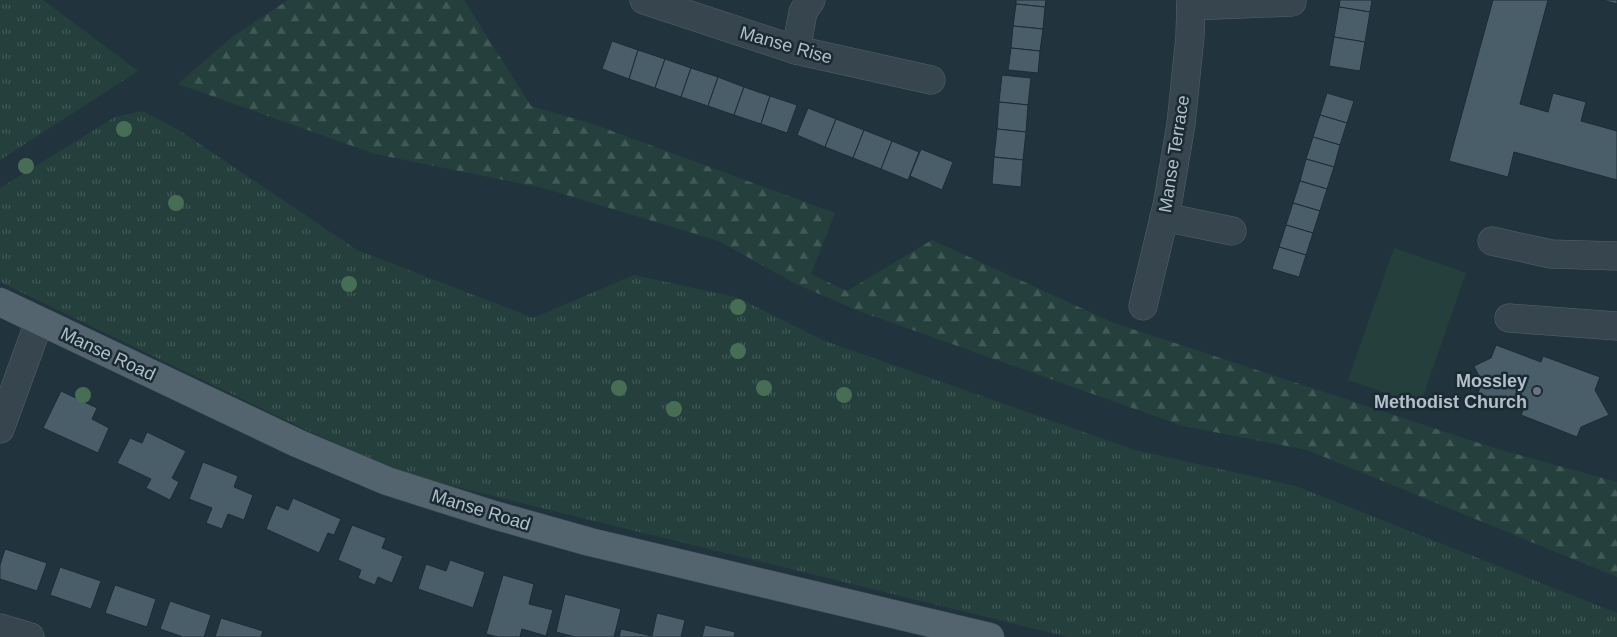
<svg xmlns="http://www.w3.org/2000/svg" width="1617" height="637" font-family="Arial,sans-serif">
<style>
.grass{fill:url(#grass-tufts)}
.forest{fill:url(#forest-firs)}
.garden{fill:#243f3c}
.building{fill:#4a5e69;stroke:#1d2c35}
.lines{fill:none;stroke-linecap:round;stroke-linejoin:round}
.minor-casing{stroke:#54636c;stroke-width:29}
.major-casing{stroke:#42515a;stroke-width:29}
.minor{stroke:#36454e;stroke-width:28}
.major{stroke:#53646e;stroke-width:28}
.tree{fill:#486d55}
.worship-dot{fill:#6b7280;stroke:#1b2a33;stroke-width:2}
.labels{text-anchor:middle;stroke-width:5;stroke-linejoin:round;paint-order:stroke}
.street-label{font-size:18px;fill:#b1c0c9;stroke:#1b2a33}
.poi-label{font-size:18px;font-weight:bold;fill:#b1c0c9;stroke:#1b2a33;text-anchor:end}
</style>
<defs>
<pattern id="grass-tufts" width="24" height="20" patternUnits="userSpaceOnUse" patternTransform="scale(1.25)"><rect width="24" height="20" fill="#243f3c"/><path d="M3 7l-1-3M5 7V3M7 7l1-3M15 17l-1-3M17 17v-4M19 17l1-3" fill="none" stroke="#415957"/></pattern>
<pattern id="forest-firs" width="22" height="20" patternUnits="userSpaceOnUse" patternTransform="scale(1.25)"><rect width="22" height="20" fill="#243f3c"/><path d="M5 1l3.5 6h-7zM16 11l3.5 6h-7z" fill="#415957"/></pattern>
</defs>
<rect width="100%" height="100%" fill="#21343e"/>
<g class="grass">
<polygon points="0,0 43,0 138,71 0,160"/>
<polygon points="142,111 179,130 357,250 533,318 634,275 736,297 825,341 1135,450 1296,486 1617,613 1617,637 1068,637 407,475 300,427 0,282 0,188 115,117"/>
</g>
<polygon class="forest" points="288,0 464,0 531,106 593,124 835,213 811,274 847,291 932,240 1114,323 1494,448 1617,482 1617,577 1307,450 1183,426 859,311 796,284 719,241 543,188 375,154 178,84 232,37"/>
<polygon class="garden" points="1394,248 1466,273 1420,405 1348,380"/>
<g class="building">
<polygon points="1016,0 1046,0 1045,7 1016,4"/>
<polygon points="1340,0 1372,0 1370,12 1339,7"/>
<polygon points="1493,0 1548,0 1520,104 1548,112 1553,93 1586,102 1581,121 1617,131 1617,180 1514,152 1508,177 1449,161"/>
<polygon points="1602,0 1617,0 1617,4"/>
<polygon points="1016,4 1045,7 1043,29 1013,26"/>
<polygon points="1339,7 1370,12 1365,42 1334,37"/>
<polygon points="1013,26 1043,29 1040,51 1011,48"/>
<polygon points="1334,37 1365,42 1360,71 1329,66"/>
<polygon points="612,41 638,50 629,79 602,69"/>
<polygon points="1011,48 1040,51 1038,73 1008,70"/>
<polygon points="638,50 665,59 655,88 629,79"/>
<polygon points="665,59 691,68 681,97 655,88"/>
<polygon points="691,68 718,77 708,106 681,97"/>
<polygon points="1002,75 1031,78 1028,105 999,102"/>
<polygon points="718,77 744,87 734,115 708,106"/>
<polygon points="744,87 770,96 761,124 734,115"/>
<polygon points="1327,93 1354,101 1347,123 1320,115"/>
<polygon points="770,96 797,105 787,133 761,124"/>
<polygon points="999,102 1028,105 1026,132 997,129"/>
<polygon points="808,108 836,119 825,147 797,135"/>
<polygon points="1320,115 1347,123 1340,145 1313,137"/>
<polygon points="836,119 864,130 853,158 825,147"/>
<polygon points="997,129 1026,132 1023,160 994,157"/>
<polygon points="864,130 892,141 881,169 853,158"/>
<polygon points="1313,137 1340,145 1334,167 1306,159"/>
<polygon points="892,141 919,152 908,180 881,169"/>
<polygon points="921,149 953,162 942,190 910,176"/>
<polygon points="994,157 1023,160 1021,187 992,184"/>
<polygon points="1306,159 1334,167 1327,189 1300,181"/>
<polygon points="1300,181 1327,189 1320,211 1293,203"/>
<polygon points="1293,203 1320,211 1313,233 1286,225"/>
<polygon points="1286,225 1313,233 1306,255 1279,247"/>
<polygon points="1279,247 1306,255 1299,277 1272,269"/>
<polygon points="1496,345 1541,362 1543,356 1600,377 1595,390 1609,415 1581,427 1577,437 1521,415 1523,410 1478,393 1482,382 1474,366 1491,358"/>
<polygon points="61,391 97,408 92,419 109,428 98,453 43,428"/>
<polygon points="147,432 186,451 172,478 179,482 170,500 146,488 151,479 117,463 130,438 142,443"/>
<polygon points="203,462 238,476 234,487 253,495 244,520 228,514 222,529 206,523 212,508 189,499"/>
<polygon points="293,498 341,519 334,535 328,533 319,553 266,529 276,505 288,510"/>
<polygon points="352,525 386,538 382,548 403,556 392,583 378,577 375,585 358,578 361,570 338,560"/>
<polygon points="5,549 47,563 37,591 0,579 0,565"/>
<polygon points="450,560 485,572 473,608 418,589 426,564 446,571"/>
<polygon points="60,567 101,581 91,609 50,595"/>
<polygon points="503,575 534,584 529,604 553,610 546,636 522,629 520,637 498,637 486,634"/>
<polygon points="115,585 156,599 147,627 105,613"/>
<polygon points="565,594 621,609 614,637 575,637 556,632"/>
<polygon points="170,601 211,615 204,637 183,637 160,629"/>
<polygon points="657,613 685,620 681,637 619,637 621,629 652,636"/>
<polygon points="221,618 263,631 261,637 215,637"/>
<polygon points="705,625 735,632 734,637 702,637"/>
</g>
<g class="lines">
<defs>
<g id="minor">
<polyline points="644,0 796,50 931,80"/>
<polyline points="1191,6 1292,2"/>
<polyline points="796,50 803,12 811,0"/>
<polyline points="1164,217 1232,231"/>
<polyline points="1492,241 1551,254 1617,256"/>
<polyline points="1143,306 1168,201 1181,124 1190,36 1191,0"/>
<polyline points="1509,318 1617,326"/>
<polyline points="0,429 39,322"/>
<polyline points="0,628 30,637"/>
</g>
<polyline id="major" points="0,302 297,443 387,481 494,515 590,542 990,637"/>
</defs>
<use href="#minor" class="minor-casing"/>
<use href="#major" class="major-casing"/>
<use href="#minor" class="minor"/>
<use href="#major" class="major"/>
</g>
<g class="tree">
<circle cx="124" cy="129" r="8"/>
<circle cx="26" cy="166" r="8"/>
<circle cx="176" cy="203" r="8"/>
<circle cx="349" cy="284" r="8"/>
<circle cx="738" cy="307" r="8"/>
<circle cx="738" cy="351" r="8"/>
<circle cx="619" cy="388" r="8"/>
<circle cx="764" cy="388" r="8"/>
<circle cx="83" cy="395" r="8"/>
<circle cx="844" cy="395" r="8"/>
<circle cx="674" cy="409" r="8"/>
</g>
<circle class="worship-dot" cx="1537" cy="391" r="5"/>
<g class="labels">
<g class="street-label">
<text transform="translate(786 45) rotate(16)" y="6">Manse Rise</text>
<text transform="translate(1174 154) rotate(-81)" y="6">Manse Terrace</text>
<text transform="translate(108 354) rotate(25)" y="6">Manse Road</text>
<text transform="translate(481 510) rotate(17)" y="6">Manse Road</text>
</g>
<g class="poi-label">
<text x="1527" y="387">Mossley<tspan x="1527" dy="21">Methodist Church</tspan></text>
</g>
</g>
</svg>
